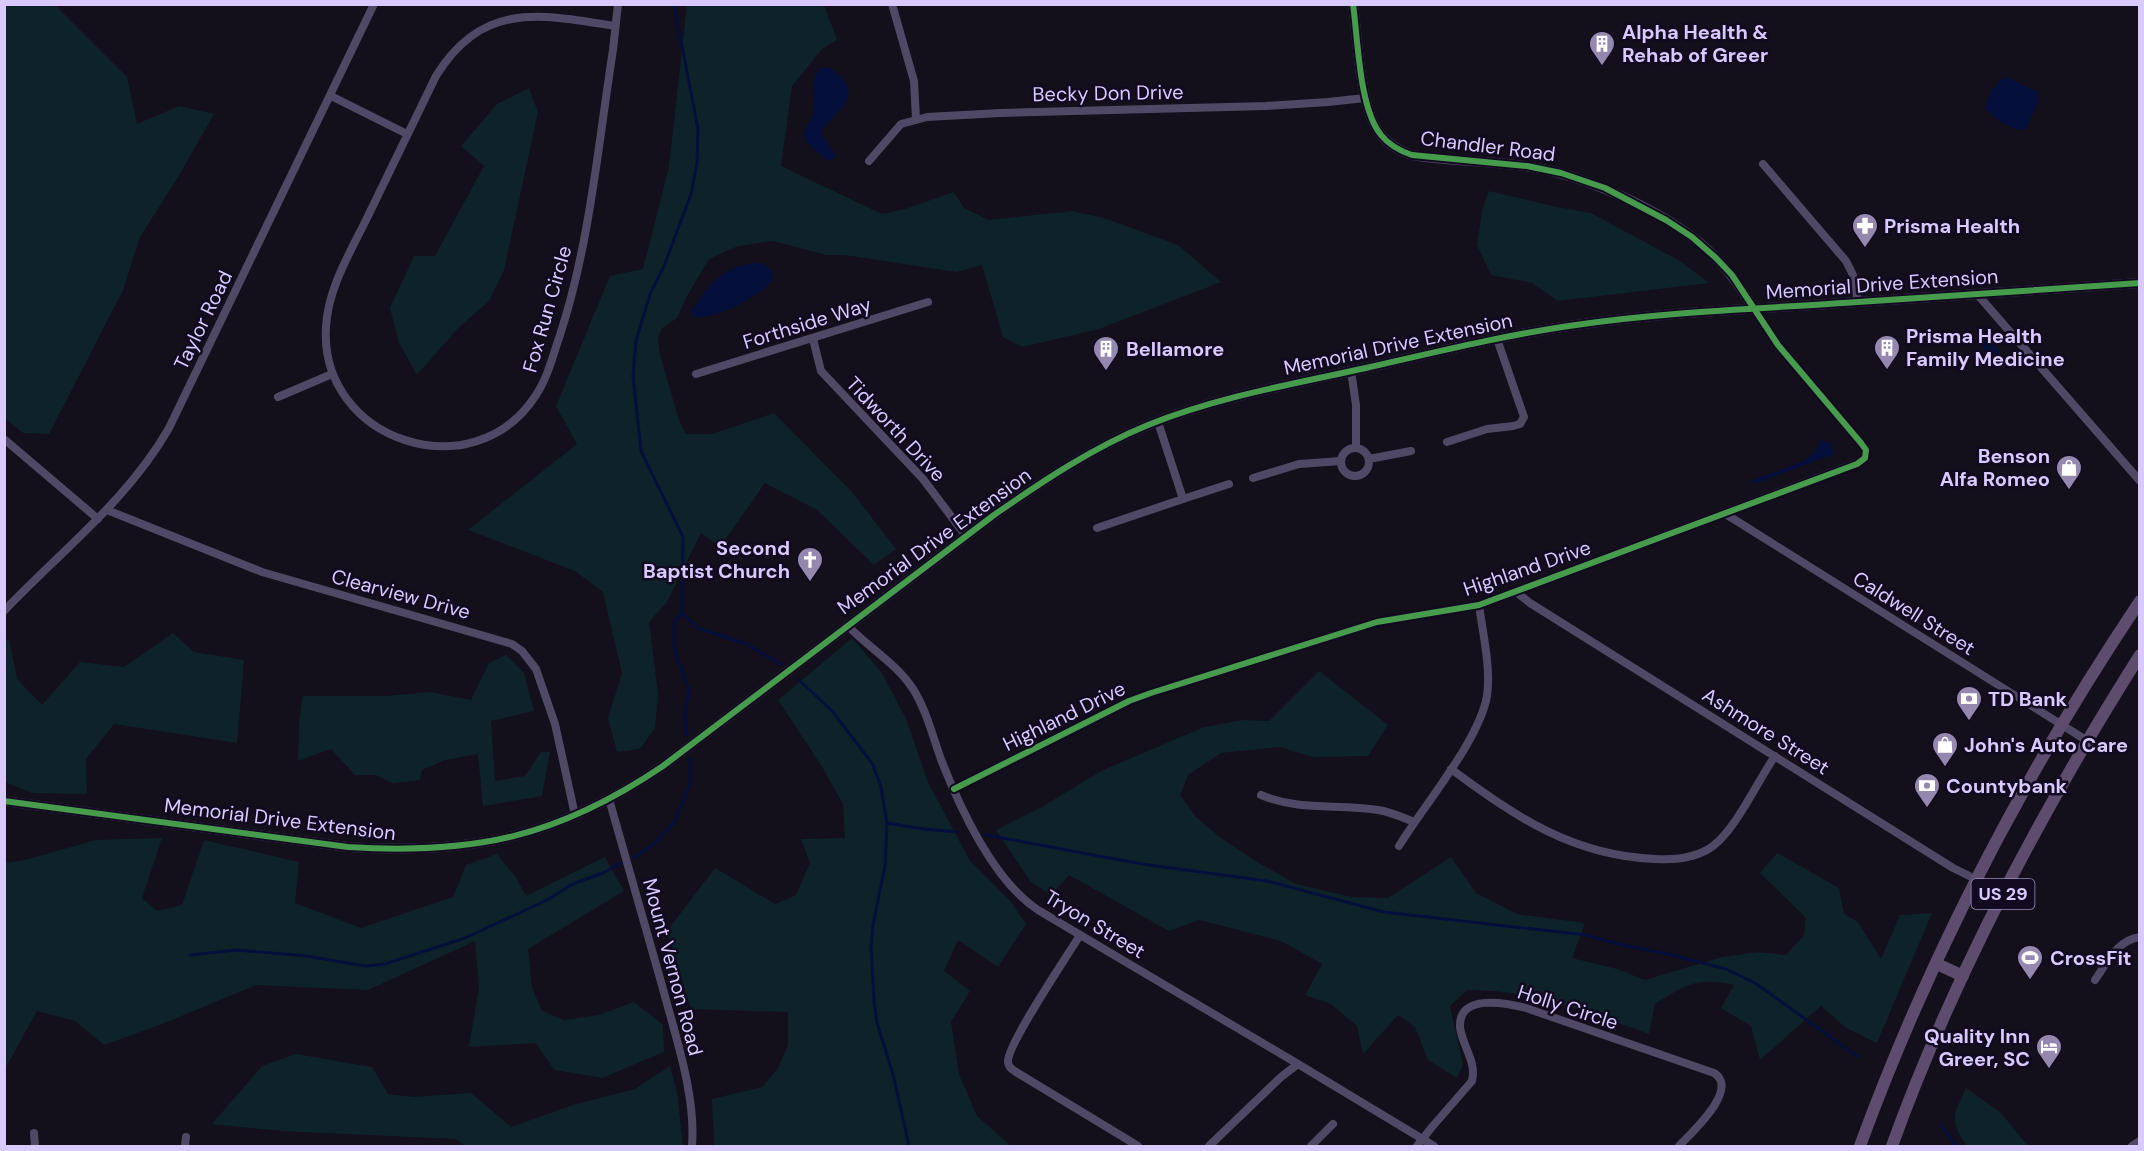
<svg xmlns="http://www.w3.org/2000/svg" width="2144" height="1151" font-family="'DM Sans',sans-serif">
<style>
.green{fill:#0e2329}
.water{fill:#050f3c}
.lines{fill:none;stroke-linecap:round;stroke-linejoin:round}
.stream{stroke:#050f3c;stroke-width:3}
.minor{stroke:#504965;stroke-width:8}
.tertiary{stroke:#504965;stroke-width:10}
.primary{stroke:#5e4c6e;stroke-width:12}
.cycleway-casing{stroke:#120a20;stroke-width:10}
.cycleway{stroke:#469c4c;stroke-width:6}
.labels{text-anchor:middle;stroke-width:5;stroke-linejoin:round;paint-order:stroke}
.shield{fill:#120a20;stroke:#9d90bc;stroke-width:1.5}
.shield-label{font-size:18px;font-weight:bold;fill:#d9c9ff}
.poi-label{font-size:20px;font-weight:bold;fill:#d9c9ff;stroke:#120a20;text-anchor:start}
.street-label{font-size:20px;fill:#d9c9ff;stroke:#120a20}
</style>
<rect width="100%" height="100%" fill="#130f1b"/>
<g class="green">
<polygon points="4,5 55,5 127,77 137,124 179,106 214,114 178,177 140,237 123,290 49,434 23,433 5,418"/>
<polygon points="687,5 824,5 837,40 822,49 792,86 781,166 882,214 905,209 954,192 964,208 989,220 1073,211 1107,219 1178,245 1221,282 1099,329 1022,347 1003,337 982,265 956,272 845,255 826,255 773,241 738,246 709,259 687,296 677,318 662,328 658,338 660,355 679,420 686,434 712,434 774,413 852,492 896,549 874,565 817,510 765,483 720,547 701,533 667,602 649,622 658,695 655,728 640,749 617,752 608,718 622,673 603,592 575,571 468,530 577,444 556,406 610,276 643,269 669,167"/>
<polygon points="529,88 538,112 504,270 489,301 458,328 417,375 399,343 390,308 414,256 435,256 484,166 461,146 497,104"/>
<polygon points="1489,191 1557,207 1591,213 1680,261 1709,283 1558,301 1532,283 1491,275 1477,245 1482,210"/>
<polygon points="173,633 194,652 244,660 237,743 114,724 86,759 87,794 32,793 5,782 5,642 9,639 17,679 42,705 80,662 124,667"/>
<polygon points="852,638 882,673 906,719 928,782 970,861 1011,902 1026,924 998,967 958,940 944,971 970,991 951,1022 959,1074 977,1116 1011,1146 714,1146 712,1099 762,1087 778,1068 788,1045 788,1012 691,1009 667,931 715,868 775,904 796,895 810,863 801,839 845,838 843,804 821,765 778,700"/>
<polygon points="506,655 524,673 534,711 491,721 495,781 525,776 541,752 550,752 542,796 483,806 478,754 445,760 422,770 420,780 392,783 376,775 355,775 331,749 298,761 299,722 303,696 385,696 431,692 471,700 489,663"/>
<path d="M1319,671L1388,725L1368,756L1313,757L1280,747L1221,753L1188,775L1180,795L1196,817L1221,838L1257,862L1296,884L1352,897L1388,898L1451,857L1476,893L1517,914L1585,923L1572,958L1617,969L1645,980L1722,957L1758,952L1786,955L1804,935L1806,918L1760,873L1777,853L1839,888L1844,914L1858,922L1881,959L1900,915L1932,913L1877,1043L1845,1027L1821,1006L1760,1060L1751,1026L1721,1008L1734,985C1696,977 1687,984 1655,1004L1649,1034C1591,1013 1530,989 1467,990L1450,1006L1463,1065L1457,1078L1428,1060L1415,1027L1398,1015L1363,1054L1357,1026L1331,1004L1305,995L1322,964L1281,941L1199,920L1169,931L1069,875L1051,895L1031,882L996,830L1042,807L1101,771L1204,727L1243,720L1269,721Z"/>
<polygon points="162,838 142,898 157,911 182,905 204,840 299,862 295,903 361,928 453,897 466,865 497,854 515,876 526,896 605,857 624,891 528,949 532,987 542,1011 564,1020 599,1015 634,1002 663,1025 664,1052 602,1078 554,1070 536,1043 469,1047 479,987 475,941 368,990 256,985 162,1024 104,1045 75,1021 37,1011 5,1069 5,863 25,860 96,840"/>
<polygon points="296,1054 372,1067 388,1094 414,1097 471,1093 511,1127 576,1104 635,1089 670,1066 677,1093 683,1146 465,1146 456,1139 282,1131 212,1124 262,1066"/>
<path d="M1966,1088L2000,1112L2028,1146H1967C1949,1120 1953,1116 1966,1088Z"/>
</g>
<g class="water">
<path d="M827,67C840,74 855,86 846,102C840,113 827,120 821,133L836,156L832,160H827L808,144L804,137C804,127 810,123 813,115C817,98 808,83 820,68Z"/>
<path d="M2006,77L2038,92V103L2025,130C2008,129 1998,120 1986,110C1985,98 1996,82 2006,77Z"/>
<path d="M762,263L772,270L773,280C762,295 710,323 693,316L691,312C710,282 724,264 762,263Z"/>
<path d="M1984,335L2000,351L1997,357L1992,358C1986,354 1981,345 1981,337Z"/>
<path d="M1821,439L1832,445L1834,454L1757,483H1751L1753,480C1770,473 1802,465 1815,452C1818,449 1819,443 1821,439Z"/>
</g>
<g class="lines">
<g class="stream">
<polyline points="674,4 698,129 697,163 691,194 664,266 650,294 636,341 633,376 641,451 683,537 682,613 674,623 674,648 689,691 685,714 686,735"/>
<polyline points="682,613 698,628 746,644 781,664"/>
<polyline points="799,680 832,711 872,763 881,787 887,823 885,866 873,925 871,947 874,1000 877,1023 893,1074 909,1146"/>
<polyline points="887,823 923,829 958,832"/>
<polyline points="986,835 1142,864 1267,881 1384,912 1586,935 1618,944 1668,954 1726,969 1755,983 1857,1056"/>
<polyline points="634,858 657,841 675,821 690,784 690,759"/>
<polyline points="190,955 237,950 307,956 365,966 385,964 465,938 547,900 573,884 605,872 620,863"/>
<polyline points="1941,1125 1957,1146"/>
</g>
<g class="minor">
<polyline points="892,4 914,81 916,119"/>
<path d="M615,26C541,14 482,1 436,76C413,123 390,171 367,218C350,253 328,288 326,327C319,441 474,492 536,395C548,377 553,355 560,335C590,243 598,145 613,50L618,4"/>
<polyline points="331,96 407,134"/>
<polyline points="869,161 901,124 927,117 1000,113 1266,106 1328,102 1365,98"/>
<polyline points="1763,164 1846,261 1853,275 1858,303"/>
<polyline points="1977,294 2140,481"/>
<polyline points="813,339 821,371 923,479 966,536"/>
<polyline points="1351,371 1356,405 1356,447"/>
<polyline points="696,374 928,302"/>
<polyline points="278,397 332,374"/>
<polyline points="4,439 98,519"/>
<polyline points="1447,442 1487,429 1513,426 1520,424 1524,417 1497,339"/>
<circle cx="1355" cy="462" r="14"/>
<polyline points="1369,459 1411,451"/>
<polyline points="1253,478 1299,464 1341,461"/>
<polyline points="1183,499 1229,484"/>
<polyline points="107,510 262,572 512,644 522,651 536,669 555,724 575,815"/>
<polyline points="1724,513 2086,740"/>
<polyline points="1097,528 1183,499 1158,422"/>
<polyline points="1515,591 1530,603 1953,868 2004,893"/>
<path d="M4,611C61,551 128,500 169,428L374,4"/>
<path d="M848,626C868,647 897,664 913,689C927,711 933,738 942,762C961,810 994,881 1038,910L1298,1064L1434,1146"/>
<path d="M1451,769C1516,817 1573,856 1656,859C1675,860 1697,858 1713,846C1736,829 1757,782 1775,756"/>
<path d="M954,789L1129,701L1151,693L1377,622L1479,605L1862,461C1868,455 1865,449 1861,443L1778,345L1754,309"/>
<path d="M1261,795C1302,812 1337,803 1378,810C1391,812 1402,817 1414,822"/>
<path d="M609,799C627,862 645,926 663,989C676,1038 696,1096 692,1146"/>
<path d="M1399,846C1424,805 1479,741 1487,696C1491,667 1483,635 1479,605"/>
<path d="M1080,935C1068,955 1006,1046 1008,1062C1008,1067 1012,1069 1016,1072L1138,1146"/>
<path d="M2095,980C2107,963 2117,940 2140,937"/>
<polyline points="34,1133 35,1146"/>
<polyline points="185,1146 186,1137"/>
<polyline points="1209,1146 1281,1077 1298,1064"/>
<polyline points="1311,1146 1333,1124"/>
<path d="M1417,1146L1432,1127L1472,1081C1477,1061 1462,1046 1460,1027C1458,993 1507,1003 1526,1008L1714,1073C1740,1089 1692,1132 1679,1146"/>
<polyline points="2132,1146 2140,1141"/>
</g>
<g class="tertiary">
<path d="M1353,4C1358,39 1359,108 1381,135C1389,145 1400,151 1412,155C1449,161 1488,161 1525,166C1585,174 1674,215 1716,258C1731,273 1743,291 1754,309"/>
<path d="M4,801L348,847C474,855 558,837 663,766L994,515C1043,481 1092,448 1148,425C1217,397 1293,384 1366,368C1436,352 1505,335 1576,325C1664,312 1754,309 1843,303C1942,297 2041,290 2140,283"/>
</g>
<g class="primary">
<polyline points="1937,964 1963,976"/>
<path d="M1860,1146C1930,955 2026,771 2140,601"/>
<path d="M1892,1146C1954,974 2042,810 2140,655"/>
</g>
<defs>
<g id="cycleway">
<path d="M954,789L1129,701L1151,693L1377,622L1479,605L1857,464L1865,458L1866,450L1861,443L1778,345L1732,275L1716,258L1692,237L1666,220L1605,188L1561,173L1527,166L1412,155C1400,151 1389,145 1381,135C1359,108 1358,39 1353,4"/>
<path d="M4,801L348,847C474,855 558,837 663,766L994,515C1043,481 1092,448 1148,425C1217,397 1293,384 1366,368C1436,352 1505,335 1576,325C1664,312 1754,309 1843,303C1942,297 2041,290 2140,283"/>
</g>
</defs>
<use href="#cycleway" class="cycleway-casing"/>
<use href="#cycleway" class="cycleway"/>
</g>
<defs>
<symbol id="building-pin" viewBox="-11 -11 22 30"><path d="M0 17L-7.5 6A9.5 9.5 0 1 1 7.5 6Z" fill="#9488af" stroke="#120a20"/><path d="M-4-6H4V6H1V3H-1V6H-4ZM-2.5-4.3h1.7v1.8h-1.7ZM.8-4.3h1.7v1.8H.8ZM-2.5-1h1.7V.8h-1.7ZM.8-1h1.7V.8H.8Z" fill="#fff"/></symbol>
<symbol id="pharmacy-pin" viewBox="-11 -11 22 30"><path d="M0 17L-7.5 6A9.5 9.5 0 1 1 7.5 6Z" fill="#9488af" stroke="#120a20"/><path d="M-2-6h4v4h4v4h-4v4h-4v-4h-4v-4h4Z" fill="#fff"/></symbol>
<symbol id="shop-pin" viewBox="-11 -11 22 30"><path d="M0 17L-7.5 6A9.5 9.5 0 1 1 7.5 6Z" fill="#9488af" stroke="#120a20"/><path d="M-5-2.5h2.3a2.7 3.5 0 0 1 5.4 0H5L5.5 6h-11ZM-1.5-2.5h3a1.5 2.3 0 0 0-3 0Z" fill="#fff"/></symbol>
<symbol id="church-pin" viewBox="-11 -11 22 30"><path d="M0 17L-7.5 6A9.5 9.5 0 1 1 7.5 6Z" fill="#9488af" stroke="#120a20"/><path d="M-1.2-6h2.4v3.5h3.3v2.4h-3.3V6h-2.4V-.1h-3.3v-2.4h3.3Z" fill="#fff"/></symbol>
<symbol id="bank-pin" viewBox="-11 -11 22 30"><path d="M0 17L-7.5 6A9.5 9.5 0 1 1 7.5 6Z" fill="#9488af" stroke="#120a20"/><path d="M-6-4H6V4H-6ZM0-2.3a2.3 2.3 0 1 0 0 4.6a2.3 2.3 0 1 0 0-4.6Z" fill="#fff"/></symbol>
<symbol id="stadium-pin" viewBox="-11 -11 22 30"><path d="M0 17L-7.5 6A9.5 9.5 0 1 1 7.5 6Z" fill="#9488af" stroke="#120a20"/><path d="M0-5a6.5 5 0 1 0 0 10a6.5 5 0 1 0 0-10ZM-3.5-1.8h7v3.6h-7Z" fill="#fff"/></symbol>
<symbol id="hotel-pin" viewBox="-11 -11 22 30"><path d="M0 17L-7.5 6A9.5 9.5 0 1 1 7.5 6Z" fill="#9488af" stroke="#120a20"/><path d="M-6-4.5h1.5V1H6V5H4.5V3h-9V5H-6ZM-4 0a1.8 1.8 0 1 1 3.6 0ZM.5 0V-2.5h3Q6-2.5 6 0Z" fill="#fff"/></symbol>
</defs>
<g fill-rule="evenodd">
<use href="#building-pin" x="1587" y="29" width="30" height="40"/>
<use href="#pharmacy-pin" x="1850" y="211" width="30" height="40"/>
<use href="#building-pin" x="1872" y="333" width="30" height="40"/>
<use href="#building-pin" x="1091" y="334" width="30" height="40"/>
<use href="#shop-pin" x="2054" y="453" width="30" height="40"/>
<use href="#church-pin" x="795" y="545" width="30" height="40"/>
<use href="#bank-pin" x="1954" y="684" width="30" height="40"/>
<use href="#shop-pin" x="1930" y="730" width="30" height="40"/>
<use href="#bank-pin" x="1912" y="771" width="30" height="40"/>
<use href="#stadium-pin" x="2015" y="943" width="30" height="40"/>
<use href="#hotel-pin" x="2034" y="1032" width="30" height="40"/>
</g>
<g class="labels">
<rect class="shield" x="1971.5" y="879" width="63" height="30" rx="4.5"/>
<g class="shield-label">
<text x="2003" y="900">US 29</text>
</g>
<g class="poi-label">
<text x="1622" y="39">Alpha Health &amp;<tspan x="1622" dy="23">Rehab of Greer</tspan></text>
<text x="1884" y="233">Prisma Health</text>
<text x="1906" y="343">Prisma Health<tspan x="1906" dy="23">Family Medicine</tspan></text>
<text x="1126" y="356">Bellamore</text>
<text x="2050" y="463" text-anchor="end">Benson<tspan x="2050" dy="23">Alfa Romeo</tspan></text>
<text x="790" y="555" text-anchor="end">Second<tspan x="790" dy="23">Baptist Church</tspan></text>
<text x="1988" y="706">TD Bank</text>
<text x="1964" y="752">John's Auto Care</text>
<text x="1946" y="793">Countybank</text>
<text x="2050" y="965">CrossFit</text>
<text x="2030" y="1043" text-anchor="end">Quality Inn<tspan x="2030" dy="23">Greer, SC</tspan></text>
</g>
<g class="street-label">
<text transform="translate(1108 93) rotate(-1)" y="7">Becky Don Drive</text>
<text transform="translate(1488 146) rotate(7)" y="7">Chandler Road</text>
<text transform="translate(1882 284) rotate(-4)" y="7">Memorial Drive Extension</text>
<text transform="translate(547 309) rotate(-74)" y="7">Fox Run Circle</text>
<text transform="translate(203 320) rotate(-64)" y="7">Taylor Road</text>
<text transform="translate(807 323) rotate(-17)" y="7">Forthside Way</text>
<text transform="translate(1398 344) rotate(-12)" y="7">Memorial Drive Extension</text>
<text transform="translate(896 429) rotate(47)" y="7">Tidworth Drive</text>
<text transform="translate(934 541) rotate(-36)" y="7">Memorial Drive Extension</text>
<text transform="translate(1527 568) rotate(-19)" y="7">Highland Drive</text>
<text transform="translate(401 594) rotate(15)" y="7">Clearview Drive</text>
<text transform="translate(1914 613) rotate(32)" y="7">Caldwell Street</text>
<text transform="translate(1064 716) rotate(-26)" y="7">Highland Drive</text>
<text transform="translate(1766 731) rotate(32)" y="7">Ashmore Street</text>
<text transform="translate(280 819) rotate(7)" y="7">Memorial Drive Extension</text>
<text transform="translate(1095 924) rotate(31)" y="7">Tryon Street</text>
<text transform="translate(673 967) rotate(75)" y="7">Mount Vernon Road</text>
<text transform="translate(1568 1007) rotate(18)" y="7">Holly Circle</text>
</g>
</g>
<rect width="2144" height="1151" fill="none" stroke="#d9c9ff" stroke-width="12"/>
</svg>
